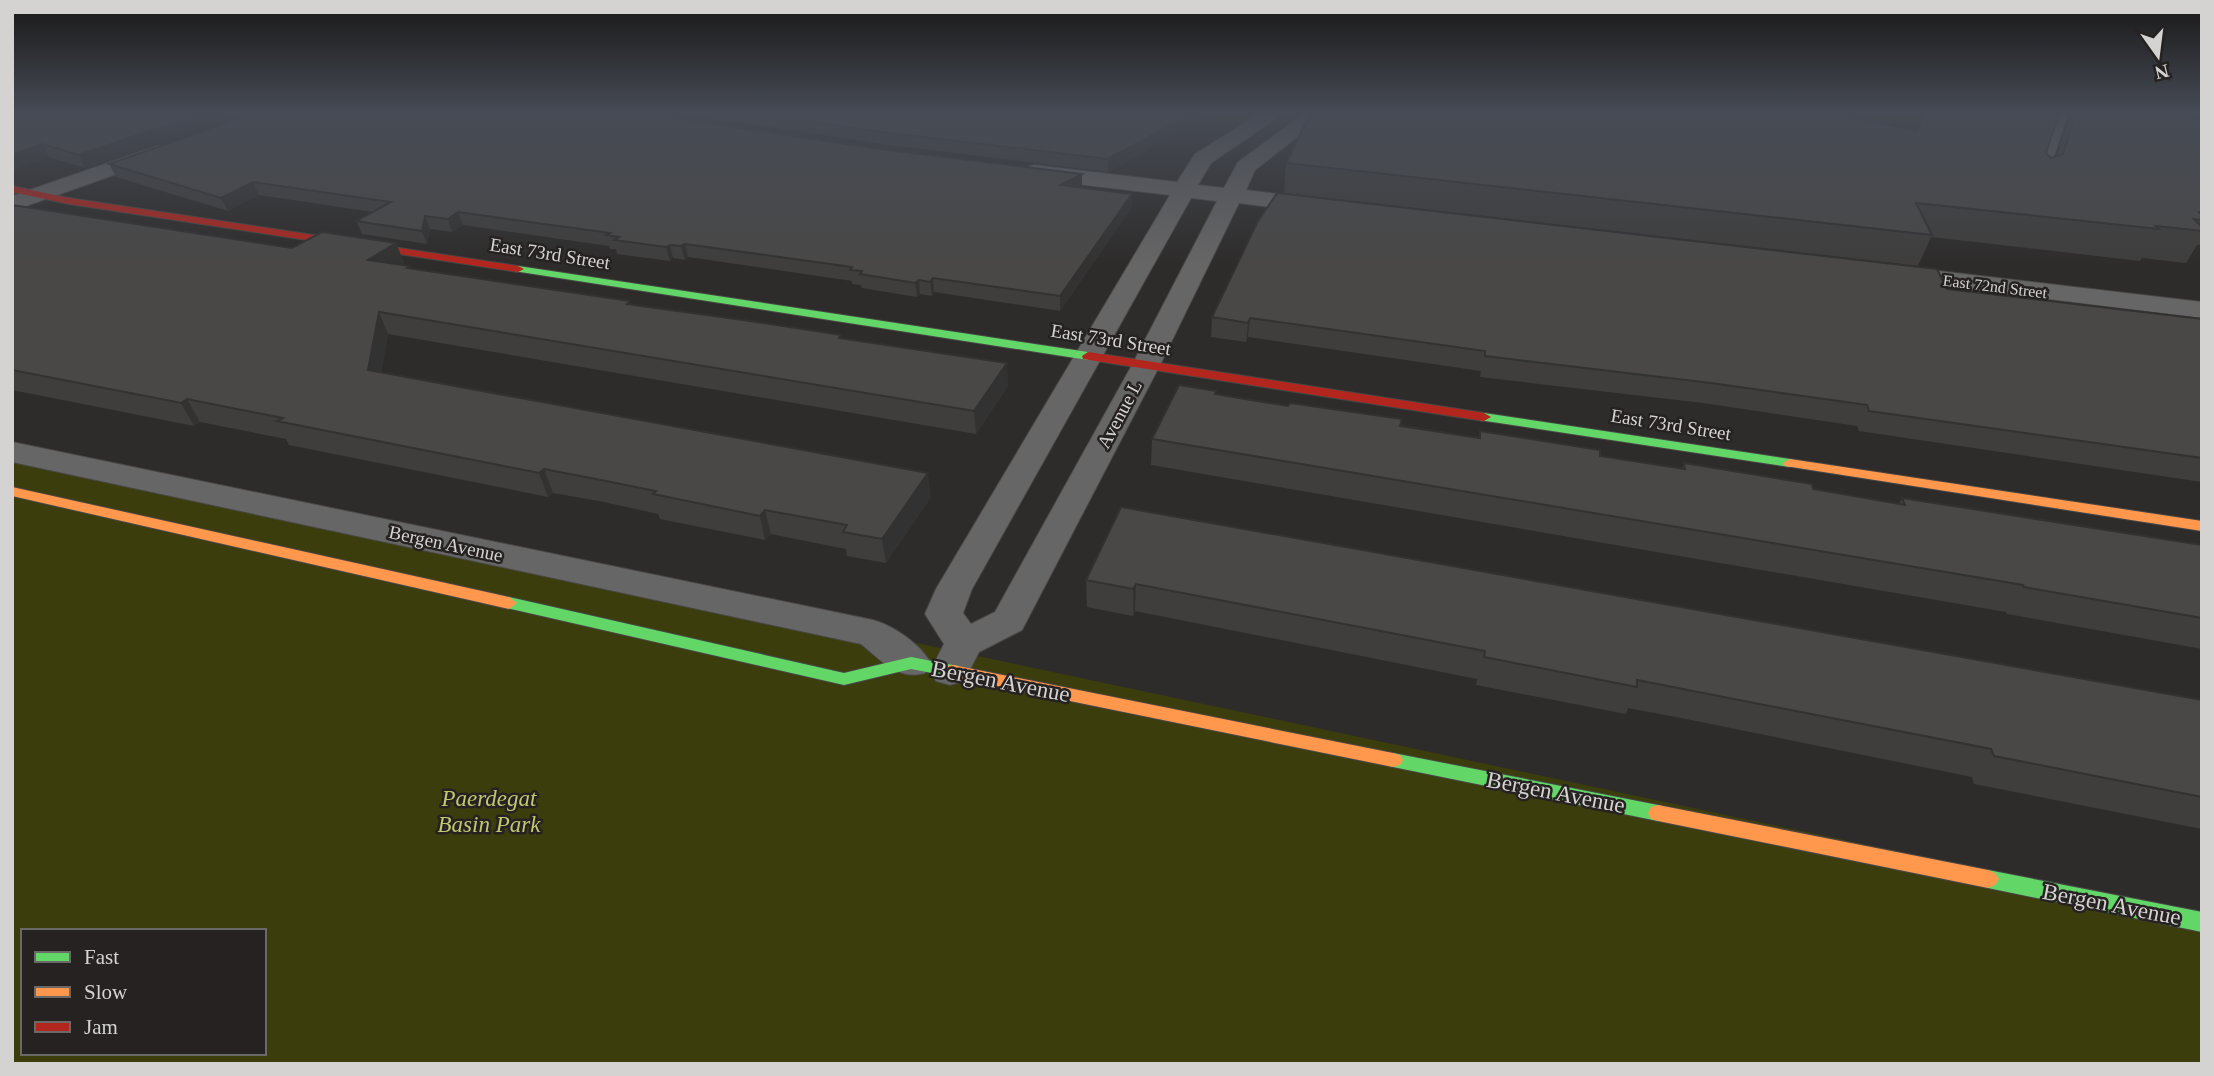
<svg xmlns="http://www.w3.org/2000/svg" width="2214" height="1076" font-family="'Times New Roman',serif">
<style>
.green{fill:#3b3d0d;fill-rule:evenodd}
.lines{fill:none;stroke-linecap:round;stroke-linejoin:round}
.lane-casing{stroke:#494746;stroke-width:1}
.street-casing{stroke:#494746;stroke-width:2}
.fast-casing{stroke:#494746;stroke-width:2}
.slow-casing{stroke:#494746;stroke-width:2}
.jam-casing{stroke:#494746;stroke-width:2}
.lane{fill:#676666;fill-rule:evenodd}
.street{fill:#676666;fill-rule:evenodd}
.fast{fill:#63d668;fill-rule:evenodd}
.slow{fill:#ff974d;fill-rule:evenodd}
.jam{fill:#b3261e;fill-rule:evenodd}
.wall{fill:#3f3e3d}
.shaded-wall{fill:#333232}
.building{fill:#494847;stroke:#333232;stroke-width:2}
.labels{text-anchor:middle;stroke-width:5;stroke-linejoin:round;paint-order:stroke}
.far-street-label{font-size:16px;fill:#d5d3d2;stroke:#252221}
.street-label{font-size:19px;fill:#d5d3d2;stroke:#252221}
.near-street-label{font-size:23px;fill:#d5d3d2;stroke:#252221}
.near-park-label{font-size:23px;font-style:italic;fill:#c1c86e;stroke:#252221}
</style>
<rect width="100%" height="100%" fill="#2e2c2b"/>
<path class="green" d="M12,451L2202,916V1064H12ZM23,931H264V1053H23Z"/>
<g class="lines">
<defs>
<polygon id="lane" points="2058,113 2068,113 2048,176 2038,178 2036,176"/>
<g id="street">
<path d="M1260,113H1284L1211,163L1198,185L1224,188L1238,162L1305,113H1328L1255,170L1246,190L1319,199L1327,201L1331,206L1327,211L1319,213L1239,203L1160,365L1022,630L979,652L964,681L950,685L936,681L930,671L944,644L925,614L936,589L1170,195L1034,179L1026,177L1023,172L1026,167L1034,165L1177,182L1195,154ZM1191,198L1217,201L1132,365L995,612L971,624L963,613L972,589Z"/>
<polygon points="157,146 165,147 168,152 165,157 12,211 12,196"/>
<polygon points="1896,266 2202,302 2202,318 1887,279 1883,274 1887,269"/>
<path d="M12,442L873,620C894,626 920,644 931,663L925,673C898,681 881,660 861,644L12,462Z"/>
</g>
<g id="fast">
<polygon points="518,266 1088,352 1094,356 1088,360 514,271 512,269"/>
<polygon points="1484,413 1790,459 1797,463 1790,467 1479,420 1477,417 1479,414"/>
<polygon points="509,597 844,673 911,657 953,665 959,666 962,671 959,676 953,677 911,669 844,685 503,607 501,603 503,599"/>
<polygon points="1393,753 1658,805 1665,807 1668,813 1665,819 1658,821 1393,767 1386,765 1383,760 1386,755"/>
<polygon points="1988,870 2202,912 2202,932 1988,888 1981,885 1977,879 1981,873"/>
</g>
<g id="slow">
<polygon points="1790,459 2202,521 2202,531 1785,466 1783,463"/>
<polygon points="12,487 509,597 517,603 509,609 12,496"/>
<polygon points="953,665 1393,753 1400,755 1403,760 1400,765 1393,767 947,676 944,671 947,666"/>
<polygon points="1658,805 1988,870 1995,873 1999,879 1995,885 1988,888 1658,821 1651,819 1648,813 1651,807"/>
</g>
<g id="jam">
<polygon points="12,186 69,198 518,266 524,269 518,272 69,204 12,192"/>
<polygon points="1088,352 1484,413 1491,417 1484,421 1083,359 1082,356"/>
</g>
</defs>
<use href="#lane" class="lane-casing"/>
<use href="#street" class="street-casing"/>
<use href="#fast" class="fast-casing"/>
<use href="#slow" class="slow-casing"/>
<use href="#jam" class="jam-casing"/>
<use href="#lane" class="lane"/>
<use href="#street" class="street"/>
<use href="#fast" class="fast"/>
<use href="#slow" class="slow"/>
<use href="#jam" class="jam"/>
</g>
<g class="wall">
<polygon points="12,113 242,113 85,168 49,157 12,170"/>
<polygon points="677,113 1214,113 1108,172 882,144"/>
<polygon points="2073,113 2161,113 2202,120 2202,242 2200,245 2197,245 2186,263 2142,258 2140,261 1931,237 1918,266 1284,193 1286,163 1917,131 2046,153 2051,158 2057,156 2067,126"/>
<polygon points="109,164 1082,187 1080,187 1132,194 1132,207 1060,311 934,292 932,296 920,294 917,297 862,288 861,285 852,284 852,281 688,257 685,260 673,258 670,261 617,254 616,249 610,249 609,246 463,225 452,232 430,229 427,244 362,234 356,221 373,212 259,195 228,211 116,177"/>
<polygon points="12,205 292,248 396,243 404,263 402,265 411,269 842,338 1008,386 976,434 388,334 381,373 931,497 886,563 847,556 846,549 771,534 765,540 660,519 658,514 604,502 553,493 548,497 289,445 286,439 200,422 194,426 12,390"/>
<polygon points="1947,289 2202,319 2202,482 1859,431 1857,426 1703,403 1480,377 1481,371 1248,337 1246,342 1211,337 1212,317"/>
<polygon points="1216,391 1216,394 1479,438 1480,431 1600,456 1682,469 1684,463 1813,489 1899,504 1902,498 2202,545 2202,649 2007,614 2006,612 1151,465 1152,439"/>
<polygon points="1121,507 2202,700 2202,829 1974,784 1972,777 1681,718 1628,708 1626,714 1476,685 1477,679 1135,611 1133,616 1087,607 1086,580"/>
</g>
<g class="shaded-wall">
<polygon points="202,113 242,113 85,168 79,155"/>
<polygon points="1193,113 1214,113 1108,172 1108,159"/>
<polygon points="42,144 49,157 12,170 12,155"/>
<polygon points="1082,174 1082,187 1061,198 1061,185"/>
<polygon points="253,182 259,195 228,211 221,198"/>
<polygon points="1132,194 1132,207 1060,311 1060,296"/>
<polygon points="458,212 463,225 452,232 448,219"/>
<polygon points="425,216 430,229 427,244 422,231"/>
<polygon points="396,243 404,263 377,281 368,260"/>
<polygon points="685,244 688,257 685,260 681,246"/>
<polygon points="670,245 673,258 670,261 666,247"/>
<polygon points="933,278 934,292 932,296 930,282"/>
<polygon points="919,280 920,294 917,297 915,283"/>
<polygon points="379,312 388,334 378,393 368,370"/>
<polygon points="1250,318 1248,337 1246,342 1248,323"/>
<polygon points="1007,363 1008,386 976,434 974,411"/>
<polygon points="187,399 200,422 194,426 181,403"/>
<polygon points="544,469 553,493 548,497 539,473"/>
<polygon points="928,473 931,497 886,563 882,539"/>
<polygon points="765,510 771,534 765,540 760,516"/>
<polygon points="1136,584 1135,611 1133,616 1133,589"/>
</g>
<g class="building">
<polygon points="12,113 202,113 79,155 42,144 12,155"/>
<polygon points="256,113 639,113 880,149 1082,174 1061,185 1132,194 1060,296 933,278 930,282 919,280 915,283 860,274 862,271 850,270 852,267 685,244 681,246 670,245 666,247 614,240 619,237 606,235 610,233 458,212 448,219 425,216 422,231 356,221 391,202 253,182 221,198 109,164"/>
<polygon points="753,113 1193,113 1108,159 881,132"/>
<polygon points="1313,113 1825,113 1917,131 1927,113 2059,113 2046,153 2051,158 2063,154 2076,113 2161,113 2202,120 2202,212 2199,212 2202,215 2202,220 2194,219 2202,227 2202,231 2156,226 2159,229 1916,203 1932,235 1286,163 1310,115"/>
<polygon points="1277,193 1937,269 1947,289 2202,319 2202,458 1869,411 1867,405 1711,383 1485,356 1485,351 1250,318 1248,323 1212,317 1257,223"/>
<polygon points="12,205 292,248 322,232 396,243 368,260 410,266 407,268 630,301 627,304 750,321 841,335 839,338 1007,363 974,411 379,312 368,370 928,473 882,539 843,532 847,525 765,510 760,516 653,494 656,491 596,479 544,469 539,473 277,421 283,418 187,399 181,403 12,370"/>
<polygon points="1179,385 1216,391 1215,394 1288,406 1290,403 1402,419 1400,426 1480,438 1480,431 1600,450 1600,456 1685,469 1684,463 1812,484 1813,489 1905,505 1902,498 2202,545 2202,618 2024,587 2023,585 1152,439"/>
<polygon points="1121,507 2202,700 2202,797 1994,756 1991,749 1693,691 1637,680 1637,687 1484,657 1485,651 1136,584 1133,589 1086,580"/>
</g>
<linearGradient id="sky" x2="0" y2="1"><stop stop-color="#191818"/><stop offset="0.43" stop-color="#464b55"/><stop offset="1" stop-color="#464b55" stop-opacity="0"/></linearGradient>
<rect width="2214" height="264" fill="url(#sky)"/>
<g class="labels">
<g class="far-street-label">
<text transform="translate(1995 286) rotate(7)" y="6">East 72nd Street</text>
</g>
<g class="street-label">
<text transform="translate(550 253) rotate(9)" y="7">East 73rd Street</text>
<text transform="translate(1111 339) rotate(9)" y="7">East 73rd Street</text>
<text transform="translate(1119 414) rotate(-62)" y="7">Avenue L</text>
<text transform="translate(1671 424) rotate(9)" y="7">East 73rd Street</text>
<text transform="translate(446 543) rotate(12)" y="7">Bergen Avenue</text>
</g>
<g class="near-street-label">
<text transform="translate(1001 681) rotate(11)" y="8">Bergen Avenue</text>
<text transform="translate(1556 792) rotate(11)" y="8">Bergen Avenue</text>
<text transform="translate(2112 904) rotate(11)" y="8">Bergen Avenue</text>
</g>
<g class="near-park-label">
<text x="489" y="806">Paerdegat<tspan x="489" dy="26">Basin Park</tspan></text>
</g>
</g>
<rect width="2214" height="1076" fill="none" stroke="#d5d3d2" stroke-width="28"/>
<rect x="21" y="929" width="245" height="126" fill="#252221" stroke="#6b6968" stroke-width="2"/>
<rect x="35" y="952" width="35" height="10" fill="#63d668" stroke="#6b6968" stroke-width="2"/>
<text x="84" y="964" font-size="21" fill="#d5d3d2">Fast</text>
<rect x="35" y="987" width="35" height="10" fill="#ff974d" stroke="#6b6968" stroke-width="2"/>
<text x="84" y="999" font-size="21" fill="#d5d3d2">Slow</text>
<rect x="35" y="1022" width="35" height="10" fill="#b3261e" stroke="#6b6968" stroke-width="2"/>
<text x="84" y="1034" font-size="21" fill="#d5d3d2">Jam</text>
<g transform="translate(2158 56) rotate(166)" stroke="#252221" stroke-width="5" paint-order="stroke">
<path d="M0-5L12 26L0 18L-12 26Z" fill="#d5d3d2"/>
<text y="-10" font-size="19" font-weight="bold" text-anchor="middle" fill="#d5d3d2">N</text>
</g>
</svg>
